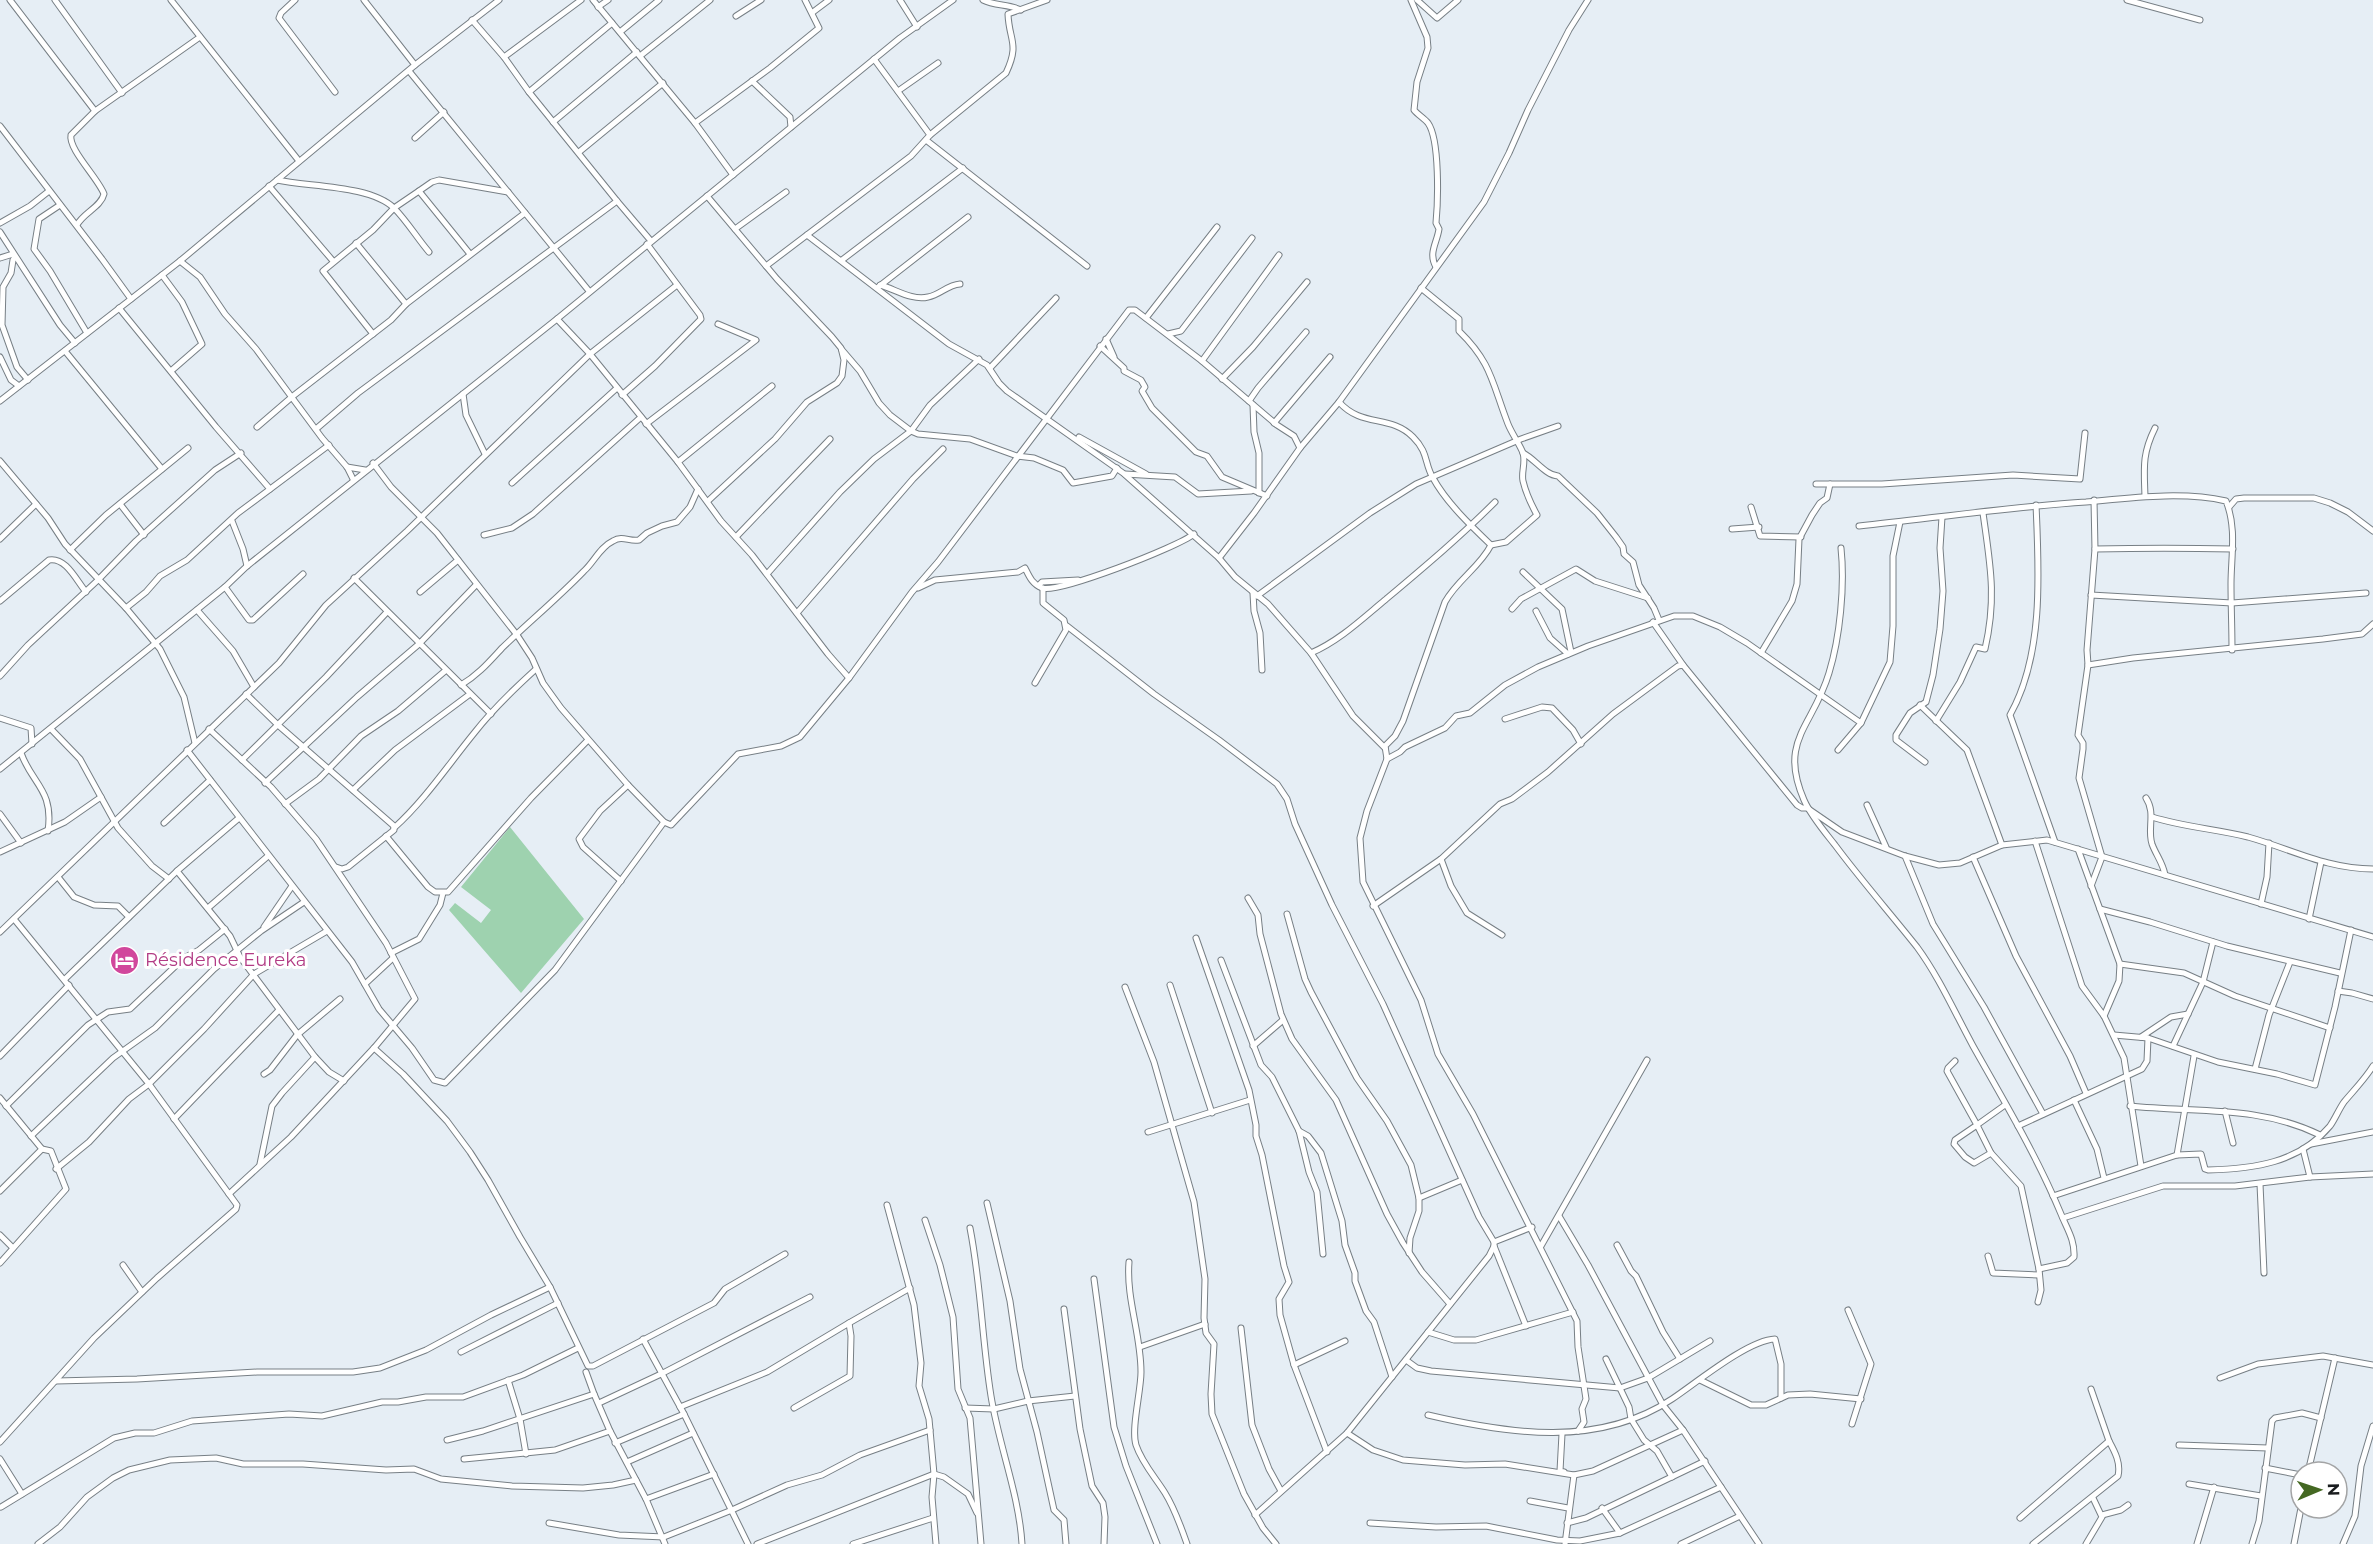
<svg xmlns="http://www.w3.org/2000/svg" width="2373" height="1544" font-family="Montserrat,sans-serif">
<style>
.green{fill:#9ed2af}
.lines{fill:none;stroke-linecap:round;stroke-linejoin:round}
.minor-casing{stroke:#777f85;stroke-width:7}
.minor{stroke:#fff;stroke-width:5}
.labels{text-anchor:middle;stroke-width:6;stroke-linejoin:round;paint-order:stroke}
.hotel-label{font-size:18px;fill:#b23c85;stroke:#fff;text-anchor:start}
</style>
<rect width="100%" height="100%" fill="#e6eef5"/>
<polygon class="green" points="510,827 584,919 521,993 449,910 455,903 481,923 491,910 461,887"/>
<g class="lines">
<defs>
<g id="minor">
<polyline points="10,0 95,111"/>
<polyline points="55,0 122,93"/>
<polyline points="171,0 299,161"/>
<polyline points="295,0 281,13 279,18 335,92"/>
<polyline points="364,0 415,65"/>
<polyline points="593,0 695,123 733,175"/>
<polyline points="900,0 917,27"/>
<path d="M983,0C995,6 1009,4 1021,10"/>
<path d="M1411,0L1427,37L1428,48L1417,82L1414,110C1418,115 1424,118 1428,123C1440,140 1438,202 1436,223L1439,229C1437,243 1428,253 1436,267"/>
<polyline points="1417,0 1437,18 1458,0"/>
<polyline points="2127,0 2200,20"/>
<polyline points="598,7 608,0"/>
<polyline points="813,12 829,0"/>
<polyline points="736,16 761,0"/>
<polyline points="472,20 504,57 529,92 617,201 651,241"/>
<polyline points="620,32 659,0"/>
<polyline points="640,56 710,0"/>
<polyline points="504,57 581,0"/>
<polyline points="409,71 589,291"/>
<polyline points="752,81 790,117 791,127"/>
<polyline points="898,91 938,63"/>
<polyline points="529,92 612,23"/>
<polyline points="553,122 637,52"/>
<polyline points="695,123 770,68 819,28 805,0"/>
<polyline points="0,126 102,259 131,299"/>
<path d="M930,135L1006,73C1020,43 1009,41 1008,14L1047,0"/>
<polyline points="415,138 444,112"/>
<polyline points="926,140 1087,266"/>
<polyline points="579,152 663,83"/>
<path d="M277,180C309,187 370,185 394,208C407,221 417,238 429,252"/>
<polyline points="269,186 333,261"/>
<polyline points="419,191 432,182 439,180 508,192"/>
<polyline points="707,196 777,279 832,337 841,348 844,360 842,376 837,383 807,402 775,439 708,501"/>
<polyline points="60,205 39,219 34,249 50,271 87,333"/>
<polyline points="0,223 30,206 49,191"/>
<path d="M77,225C83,213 101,207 104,194C98,178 68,149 71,135L95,111L200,37"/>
<polyline points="735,229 786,192"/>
<polyline points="0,232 60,325 75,343"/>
<path d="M807,235L949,344L987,365L999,383L1007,391L1123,473L1219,558L1235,577L1268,604L1311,653C1339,641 1362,619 1385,600C1423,568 1460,537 1495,502"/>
<polyline points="15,257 13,260 11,273 3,287 2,325 17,367 28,380"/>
<polyline points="0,258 13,254"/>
<polyline points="842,260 963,168"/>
<polyline points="180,261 200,277 225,314 256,349 322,438 347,467 353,479"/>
<polyline points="766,266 911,156 930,135 874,59"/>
<polyline points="162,275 182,302 202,344 171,371"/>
<path d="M880,285C895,289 912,301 928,297C940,295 947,285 960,284"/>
<polyline points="877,288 968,217"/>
<path d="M1421,288L1459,319V331C1492,363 1492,383 1508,424C1512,434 1519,443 1523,453C1526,463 1521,472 1523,481C1526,494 1531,504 1537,515L1506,542L1491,545"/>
<polyline points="406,304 525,213"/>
<polyline points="119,308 216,427 270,489"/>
<polyline points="1146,318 1217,227"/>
<polyline points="557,319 590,354 678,462 721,521 752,555 828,654 849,678"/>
<polyline points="373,334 323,271 373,230 394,208 419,191 470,254"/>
<polyline points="1168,334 1181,331 1252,238"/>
<polyline points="1106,339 1114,357"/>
<polyline points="1100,346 1124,368 1124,371 1141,380 1145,387 1142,391 1152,408 1196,452 1207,456 1222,477 1267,496"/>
<polyline points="842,350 860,371 879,403 890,415 911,431 918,434 970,439 1017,456 1034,458 1063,470 1073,483 1112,476 1117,468"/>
<polyline points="65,351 162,469"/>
<polyline points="0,357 11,380 19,386"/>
<polyline points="1202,361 1279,255"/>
<polyline points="990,368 1056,298"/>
<polyline points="1222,379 1253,347 1307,282"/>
<polyline points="463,394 466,415 485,454"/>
<polyline points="622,395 655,366 701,319 700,315 647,244"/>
<polyline points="0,401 180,261 415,65 499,0"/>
<polyline points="1249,401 1258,388 1306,332"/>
<path d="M1339,402C1362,428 1390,414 1413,437C1429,453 1424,463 1433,478C1446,502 1471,526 1491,545"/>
<polyline points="1253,405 1254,432 1259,453 1259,493"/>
<polyline points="1274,423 1330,357"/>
<polyline points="646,424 756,340 718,324"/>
<polyline points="257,427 293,396 391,320 406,304 356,243"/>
<polyline points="316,429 358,393 617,201"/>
<polyline points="1079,437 1146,474"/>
<path d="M1523,453C1535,459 1545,475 1558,476L1597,513L1616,537L1623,547L1624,554L1633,562L1639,585L1654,608L1659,620"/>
<polyline points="0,461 48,518 65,544 126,608 160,649 184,697 195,743"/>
<polyline points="678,462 772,386"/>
<polyline points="373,463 391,487 437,533 517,635 532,658 543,683 561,708 628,785 664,822 671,825 738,754 781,746 800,737 849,678 912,592 938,562 1129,310 1135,310 1202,361 1277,425 1294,436 1300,448"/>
<polyline points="347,467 365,470"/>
<polyline points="1125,474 1175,477 1198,494 1251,491"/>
<polyline points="512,483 617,388"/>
<polyline points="1816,484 1882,484 2013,475 2080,479 2085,433"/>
<path d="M2145,496C2144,468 2142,454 2155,428"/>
<polyline points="120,504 144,535"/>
<path d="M2036,505C2039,571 2044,655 2010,715L2055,842"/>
<polyline points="1751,507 1760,536 1801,537"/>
<polyline points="2229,507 2236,499 2244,498 2314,498 2330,503 2348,512 2373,531"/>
<polyline points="232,521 243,549 247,566"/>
<path d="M1859,526C1934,518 2010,507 2086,502C2130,498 2182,491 2226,501C2237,528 2231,557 2231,584C2231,606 2232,628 2232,650"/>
<polyline points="1732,529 1759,527"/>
<polyline points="484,535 512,528 533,514 641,417"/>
<polyline points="736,537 830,439"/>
<polyline points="0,539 36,504"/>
<path d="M1491,545C1480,567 1457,580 1445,602L1403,721L1395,736L1385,746L1387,759L1367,811L1360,838L1363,882L1421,1000L1438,1054L1473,1114L1577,1321L1578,1347L1586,1399L1582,1409L1584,1422L1578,1431"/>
<path d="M1841,548C1845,586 1840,637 1829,673C1813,727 1778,740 1804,800C1811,816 1824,831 1835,845C1861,880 1890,913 1917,947C1939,977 1955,1013 1973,1046C2004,1101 2037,1156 2061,1214C2067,1229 2075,1240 2074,1257L2067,1263L2039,1269"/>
<path d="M2095,549C2141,548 2187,548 2233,549"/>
<polyline points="70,550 106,515 188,448"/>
<polyline points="1219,558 1254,513 1300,448 1339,402 1484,202 1509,153 1528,110 1569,30 1588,0"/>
<polyline points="1523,572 1562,609 1571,652"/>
<polyline points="767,574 840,492 874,459 911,431 930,405 979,359"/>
<polyline points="354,578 491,714"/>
<polyline points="1039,585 1042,582 1078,580"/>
<polyline points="225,587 249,620 253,620 303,574"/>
<path d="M918,588L935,580L1018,572L1025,568C1029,576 1032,584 1042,588C1057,594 1178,547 1194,534"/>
<polyline points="420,592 458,560"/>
<polyline points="1253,593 1254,611 1260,633 1262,670"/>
<polyline points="2091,595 2232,603 2366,593"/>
<polyline points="1257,596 1370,513 1416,484 1521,439 1558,426"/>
<path d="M0,601L49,560C66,557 76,580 86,592"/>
<polyline points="126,608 146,592 160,576 187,560 238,513 329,445"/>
<polyline points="1512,609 1521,599 1576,569 1595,581 1648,598"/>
<polyline points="197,610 233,651 254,687"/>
<polyline points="1536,611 1550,638 1568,654"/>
<polyline points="797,613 913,479 943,449"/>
<polyline points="1653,622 1683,665"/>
<polyline points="1067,626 1154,694 1219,740 1277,784 1287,799 1295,824 1332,905 1383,1004 1479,1217 1494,1242 1494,1246 1489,1256 1347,1433 1255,1515"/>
<polyline points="1311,653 1353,716 1385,748"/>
<polyline points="1761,653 1792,601 1797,584 1799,539 1812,515 1820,503 1827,498 1830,484"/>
<polyline points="2088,665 2133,658 2323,639 2362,634 2373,624"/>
<polyline points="0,676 28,645 98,580 136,541 215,470 241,453"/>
<polyline points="1035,683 1066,630 1064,620 1043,603 1043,588"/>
<path d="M461,685C478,675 489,662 502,648C529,622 558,598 584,571C594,562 600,547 613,541C623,535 629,542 639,540L647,533L662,526L677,522L690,507L698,489"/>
<polyline points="246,694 278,725 394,826 394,830 348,867 342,869 336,867"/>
<polyline points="1920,705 1967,750 2002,845"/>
<polyline points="0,718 31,728 32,744"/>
<polyline points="1505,719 1542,707 1552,708 1573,730 1581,744"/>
<path d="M1936,721L1960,682L1976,647L1985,649C1997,597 1990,564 1983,513"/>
<polyline points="51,729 80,759 118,828 152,866 169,879"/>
<polyline points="209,729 271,787 316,839 386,943 415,999 374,1048 291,1137 229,1194"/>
<polyline points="187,750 352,962 379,1009 412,1048 434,1080 445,1083 555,970 664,822"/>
<polyline points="1838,750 1861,723 1890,662 1893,626 1893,556 1900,522"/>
<path d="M21,753C32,784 54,790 48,831"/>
<polyline points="1387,759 1400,752 1405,747 1445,728 1456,716 1470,713 1505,685 1538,667 1588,646 1674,616 1693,616 1720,627 1747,643 1861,723"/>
<polyline points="242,760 326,677 387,612"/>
<polyline points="1925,762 1896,740 1896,735 1910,713 1926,702 1933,675 1940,629 1943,591 1940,548 1942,517"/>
<polyline points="0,769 225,587 247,566 557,319 900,38 953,0"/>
<polyline points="265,783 357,697 419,644 476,585"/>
<polyline points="353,790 395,750 470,694"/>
<path d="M2146,798C2156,813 2147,829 2152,844C2156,855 2163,863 2165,875"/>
<polyline points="285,804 319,779 361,736 398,711 445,671"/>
<polyline points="1867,805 1886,847"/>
<polyline points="0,814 21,843"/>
<path d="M2152,817C2184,827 2216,829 2248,837C2291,849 2327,869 2373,869"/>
<polyline points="164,823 210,780"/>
<path d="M394,828C425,800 448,765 475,732C493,709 514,689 536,669"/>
<polyline points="386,836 428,887 435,892 448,892 531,798 588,740"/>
<polyline points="2035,841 2082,986 2104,1016 2124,1058 2141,1166"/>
<polyline points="2078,849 2120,964 2119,981 2104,1016"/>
<polyline points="0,852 65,822 101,797"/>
<polyline points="1905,856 1933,924 1984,1007 2043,1114"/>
<polyline points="1973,857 2016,956 2070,1056 2086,1093"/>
<polyline points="1441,859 1451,886 1467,913 1502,935"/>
<polyline points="177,871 230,936 240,957 315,1057 329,1072 344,1081"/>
<polyline points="58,877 74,897 94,905 118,906 129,917"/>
<polyline points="621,881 583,847 579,839 600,811 628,785"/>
<polyline points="2091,886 2102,857 2079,778 2083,749 2083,743 2078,735 2088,665 2087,650 2095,549 2094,500"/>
<polyline points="1248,898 1258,915 1260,934 1281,1014 1292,1039 1336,1100 1387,1214 1403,1243 1422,1272 1450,1304"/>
<polyline points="2261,904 2267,877 2269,843"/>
<polyline points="1373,906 1441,859 1500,804 1512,799 1548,772 1613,714 1678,666 1683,665 1797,805 1802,808 1807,808 1842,832 1905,856 1939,865 1960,863 2002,845 2047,840 2373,937"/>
<polyline points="208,908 268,856"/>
<polyline points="2100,909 2150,922 2227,946 2340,973"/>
<polyline points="1287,914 1305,979 1311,992 1357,1078 1387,1121 1411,1165 1419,1198 1419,1211 1410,1238 1409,1253"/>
<polyline points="2309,919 2321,862"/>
<polyline points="264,927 292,886"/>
<polyline points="0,932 279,663 326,605 407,531 590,354 677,285"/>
<polyline points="1196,938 1249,1090 1256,1125 1256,1136 1262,1155 1284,1266 1289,1282 1279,1299 1280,1315 1294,1365 1327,1452"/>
<polyline points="391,953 419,939 440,905 443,893"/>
<polyline points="1221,960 1261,1065 1272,1077 1299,1131 1309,1172 1317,1192 1323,1254"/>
<polyline points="2120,964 2184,973 2235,996 2330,1028"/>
<polyline points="65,979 177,871 239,818"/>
<polyline points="365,984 393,958"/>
<polyline points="1170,985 1212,1113"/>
<polyline points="1125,987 1154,1062 1194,1202 1205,1279 1204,1318 1206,1333 1214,1344 1211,1394 1212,1414 1244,1494 1263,1528 1276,1544"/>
<polyline points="2338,991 2352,993 2373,999"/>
<polyline points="2114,1035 2148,1038 2218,1062 2277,1074 2315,1085 2335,1007 2351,930"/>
<polyline points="2141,1037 2171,1017 2188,1014"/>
<polyline points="1253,1046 1283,1020"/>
<polyline points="2173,1046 2203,982 2213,942"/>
<polyline points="374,1048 403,1074 447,1121 470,1152 488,1180 520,1237 550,1287 588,1366 593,1366 714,1303 725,1289 785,1254"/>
<polyline points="0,1056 69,985"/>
<polyline points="1955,1061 1948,1068 1947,1071 1977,1125 1955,1140 1954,1144 1965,1157 1974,1163 1991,1153"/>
<polyline points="2255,1069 2269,1015 2290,962"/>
<polyline points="264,1074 270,1070 297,1035 340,999"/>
<polyline points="0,1098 42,1149 51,1151 66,1189 0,1263"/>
<polyline points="2074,1100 2097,1149 2104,1178"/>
<polyline points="2005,1105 1977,1125 1991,1153 2021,1186 2039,1269 2041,1290 2038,1302"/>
<polyline points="6,1106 88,1025 108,1012 130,1009 184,958 199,950 225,929"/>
<path d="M2130,1106C2196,1113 2259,1105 2320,1135"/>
<polyline points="2225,1111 2233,1143"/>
<polyline points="174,1119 279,1010"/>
<polyline points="2018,1126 2142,1069 2147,1061 2148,1038"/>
<polyline points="1299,1131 1308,1136 1321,1153 1342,1221 1345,1245 1355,1273 1355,1281 1366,1311 1374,1322 1392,1377"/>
<polyline points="1148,1132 1250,1100"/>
<polyline points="31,1136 113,1058 155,1028 214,969 261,931 304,902"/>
<polyline points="2311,1144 2373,1132"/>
<polyline points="2303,1149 2310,1177"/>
<polyline points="2177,1155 2194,1056"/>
<polyline points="260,1164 272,1106 282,1093 315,1057"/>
<polyline points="56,1169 89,1142 129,1099 149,1084 204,1029 254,974 327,931"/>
<polyline points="2260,1184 2264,1273"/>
<polyline points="0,1191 42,1149"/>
<path d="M2053,1196L2177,1155L2201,1154L2205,1169L2208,1170C2253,1169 2299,1163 2330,1126C2335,1119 2339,1109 2344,1102C2354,1090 2365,1079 2373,1066"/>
<polyline points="1419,1198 1462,1180"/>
<polyline points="987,1203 1010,1301 1020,1369 1037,1432 1054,1510 1064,1520 1066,1544"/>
<polyline points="887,1205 914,1305 921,1363 919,1386 929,1419 934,1474 932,1497 936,1544"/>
<polyline points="1559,1216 1588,1265 1663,1405 1683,1430 1759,1544"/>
<polyline points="2063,1218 2163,1186 2235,1186 2310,1177 2373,1174"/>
<polyline points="925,1220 940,1265 953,1317 958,1389 970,1418 981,1544"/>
<path d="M970,1228C981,1284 982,1340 991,1396C999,1446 1019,1494 1022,1544"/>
<polyline points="0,1235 13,1248"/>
<polyline points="1494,1242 1532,1227"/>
<polyline points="1617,1245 1631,1271 1636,1276 1663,1332 1680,1359"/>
<polyline points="1494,1246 1526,1326"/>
<polyline points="1541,1246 1647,1060"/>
<polyline points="1988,1256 1993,1273 2039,1275"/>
<path d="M1129,1262C1126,1299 1141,1334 1141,1372C1141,1391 1131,1429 1136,1445C1142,1463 1155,1477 1165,1493C1175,1509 1181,1527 1187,1544"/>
<polyline points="123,1265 142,1292"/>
<polyline points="1094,1279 1114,1427 1126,1466 1157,1544"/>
<polyline points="1064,1309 1080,1429 1092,1486 1103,1503 1105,1517 1104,1544"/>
<polyline points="1848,1310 1871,1364 1852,1424"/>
<polyline points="849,1323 910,1288"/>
<polyline points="1241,1328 1252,1425 1269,1469 1281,1491"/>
<polyline points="1428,1332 1454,1340 1476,1340 1573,1312"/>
<polyline points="643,1339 684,1414 748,1544"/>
<polyline points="1140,1347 1205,1324"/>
<polyline points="461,1352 558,1303"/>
<polyline points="1606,1359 1629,1407 1631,1419 1644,1440 1657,1451 1672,1477"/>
<polyline points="1406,1360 1417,1368 1431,1371 1620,1388 1648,1378 1710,1341"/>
<polyline points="1294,1365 1345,1341"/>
<polyline points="586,1372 594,1394"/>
<polyline points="2220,1378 2258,1364 2323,1356 2373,1365"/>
<polyline points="508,1380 520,1419 526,1454"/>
<polyline points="1700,1380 1751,1405 1766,1405 1788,1395 1810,1394 1861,1399"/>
<polyline points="56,1381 137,1379 257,1372 353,1372 380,1368 426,1350 491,1315 550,1287"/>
<polyline points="2091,1389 2109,1441"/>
<polyline points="599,1403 661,1374 810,1297"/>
<polyline points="680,1407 767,1372 849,1323 851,1336 850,1376 794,1408"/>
<polyline points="965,1408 994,1409 1028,1401 1075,1396"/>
<path d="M1428,1415C1509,1434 1599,1448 1672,1399C1696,1383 1748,1340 1775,1339L1781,1364V1398"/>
<polyline points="1347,1433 1373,1450 1403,1460 1465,1465 1505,1464 1574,1475 1593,1471 1683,1430"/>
<polyline points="1562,1434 1560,1471 1564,1472"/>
<polyline points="447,1440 483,1431 594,1394 610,1431 646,1499 665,1544"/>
<polyline points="0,1442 94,1338 157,1278 236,1209 237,1205 149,1084 14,919"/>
<polyline points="615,1443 684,1414"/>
<polyline points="2179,1445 2268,1448"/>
<polyline points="0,1459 22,1494"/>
<polyline points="464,1459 555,1450 610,1431"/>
<polyline points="627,1462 693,1433"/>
<polyline points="2265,1468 2301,1475"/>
<polyline points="2308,1472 2335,1358"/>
<polyline points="2189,1484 2261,1496"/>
<polyline points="646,1499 714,1474"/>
<polyline points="1530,1501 1568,1508"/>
<polyline points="1,1507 114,1438 135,1433 154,1433 192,1421 289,1414 322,1416 382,1402 398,1402 426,1397 463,1397 523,1375 578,1348"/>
<polyline points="1602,1508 1620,1533"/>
<polyline points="2102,1515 2121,1510 2128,1505"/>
<path d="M2020,1518L2109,1441C2115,1452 2121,1463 2118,1476L2033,1544"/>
<polyline points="549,1523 619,1535 664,1537 732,1510 787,1485 822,1475 860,1455 930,1430"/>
<polyline points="1370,1523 1436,1527 1486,1526 1557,1540 1580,1541 1620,1533 1721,1487"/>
<polyline points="1567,1523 1586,1518 1705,1461"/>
<polyline points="38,1544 60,1527 87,1497 113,1478 129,1470 170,1460 216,1458 243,1464 303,1464 386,1470 414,1469 441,1479 512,1486 583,1488 613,1485 636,1480"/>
<polyline points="757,1544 934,1474 944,1477 968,1494 977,1513"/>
<polyline points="853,1544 933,1518"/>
<polyline points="1565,1544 1574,1475"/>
<polyline points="1681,1544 1740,1516"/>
<polyline points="2086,1544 2102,1517 2093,1498"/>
<polyline points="2197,1544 2214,1487"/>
<polyline points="2252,1544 2259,1521 2272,1421 2275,1418 2302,1413 2321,1418"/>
<polyline points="2294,1544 2301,1508"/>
<polyline points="2343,1544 2355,1516 2361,1466 2373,1426"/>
</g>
</defs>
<use href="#minor" class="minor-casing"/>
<use href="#minor" class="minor"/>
</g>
<defs>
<symbol id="hotel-disc" viewBox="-11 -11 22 22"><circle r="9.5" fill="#d1479c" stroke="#fff"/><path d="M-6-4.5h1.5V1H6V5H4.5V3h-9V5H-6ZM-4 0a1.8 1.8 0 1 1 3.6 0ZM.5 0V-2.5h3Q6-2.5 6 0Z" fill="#fff"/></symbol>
</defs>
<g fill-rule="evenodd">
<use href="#hotel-disc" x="108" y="944" width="33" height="33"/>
</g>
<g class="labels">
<g class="hotel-label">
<text x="145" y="966">Résidence Eureka</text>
</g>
</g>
<g transform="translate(2319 1490) rotate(88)"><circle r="28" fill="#ffffff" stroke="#a3a4a5" stroke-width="1.5"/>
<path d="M0-4.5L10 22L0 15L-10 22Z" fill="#446822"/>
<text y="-9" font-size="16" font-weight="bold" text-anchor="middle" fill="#191c1e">N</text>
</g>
</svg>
